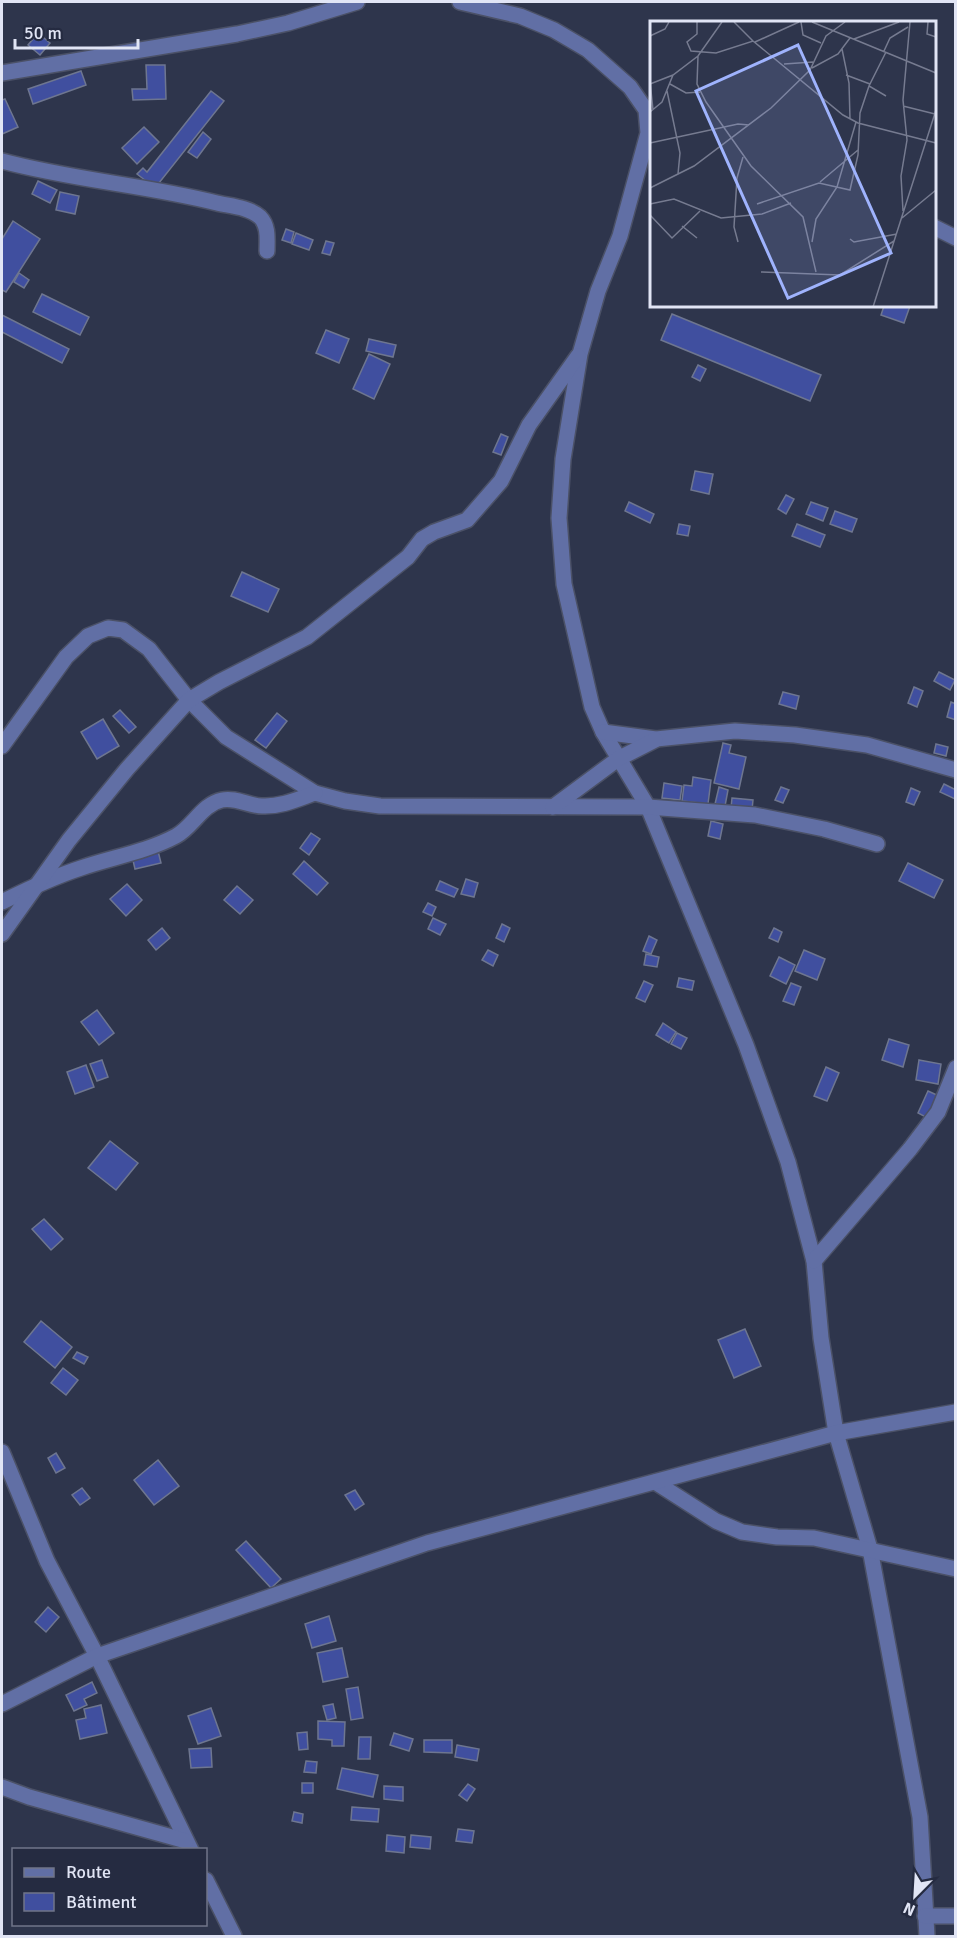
<svg xmlns="http://www.w3.org/2000/svg" width="957" height="1938" font-family="Signika,sans-serif">
<style>
.building{fill:#404f9f;stroke:#6e7690;stroke-width:1.5}
.lines{fill:none;stroke-linecap:round;stroke-linejoin:round}
.minor-casing{stroke:#4b5167;stroke-width:18}
.minor{stroke:#616fa5;stroke-width:15}
.inset-road{fill:none;stroke:#767b90;stroke-width:1.5}
.view{fill:#9fb3fd;fill-opacity:0.15;stroke:#9fb3fd;stroke-width:3}
.inset-edge{fill:none;stroke:#e1e5f5;stroke-width:3}
</style>
<rect width="100%" height="100%" fill="#2e354c"/>
<g class="building">
<polygon points="38,33 50,43 40,55 28,45"/>
<polygon points="146,65 165,65 166,99 133,100 132,89 147,89"/>
<polygon points="81,71 86,85 33,104 28,89"/>
<polygon points="211,91 224,101 155,188 137,174 143,168 147,172"/>
<polygon points="5,99 18,127 2,134 2,100"/>
<polygon points="144,127 159,142 137,164 122,148"/>
<polygon points="203,132 211,139 197,158 188,152"/>
<polygon points="38,181 57,190 50,203 32,194"/>
<polygon points="60,192 79,196 75,214 56,210"/>
<polygon points="13,221 40,239 6,292 2,290 2,239"/>
<polygon points="286,229 294,232 291,243 282,240"/>
<polygon points="296,233 313,240 309,250 292,244"/>
<polygon points="326,241 334,243 330,255 322,253"/>
<polygon points="19,273 29,280 24,288 14,282"/>
<polygon points="42,294 89,317 80,335 33,312"/>
<polygon points="884,306 910,306 904,323 881,315"/>
<polygon points="672,314 821,375 810,401 661,340"/>
<polygon points="2,315 69,349 62,363 2,332"/>
<polygon points="326,330 349,339 339,363 316,353"/>
<polygon points="369,339 396,345 393,357 366,351"/>
<polygon points="369,354 390,364 374,399 353,389"/>
<polygon points="698,365 706,369 700,381 692,377"/>
<polygon points="501,434 508,437 501,455 493,452"/>
<polygon points="695,471 713,474 709,494 691,490"/>
<polygon points="786,495 794,499 786,514 778,509"/>
<polygon points="629,502 654,514 650,523 625,511"/>
<polygon points="811,502 828,508 823,521 806,514"/>
<polygon points="835,511 857,519 852,532 830,524"/>
<polygon points="679,524 690,526 688,536 677,534"/>
<polygon points="797,524 825,535 820,547 792,536"/>
<polygon points="242,572 279,589 268,612 231,596"/>
<polygon points="939,672 955,680 950,690 934,681"/>
<polygon points="914,687 923,691 917,707 908,703"/>
<polygon points="783,692 799,696 796,709 779,704"/>
<polygon points="951,702 956,704 956,720 947,717"/>
<polygon points="120,710 136,727 129,733 113,716"/>
<polygon points="277,713 287,721 266,748 255,740"/>
<polygon points="103,719 119,746 97,759 81,732"/>
<polygon points="723,743 731,745 729,753 746,757 739,789 714,783"/>
<polygon points="936,744 948,747 946,756 934,753"/>
<polygon points="693,777 711,780 708,804 682,801 684,785 692,786"/>
<polygon points="664,783 682,786 680,800 662,798"/>
<polygon points="944,784 956,790 955,799 940,792"/>
<polygon points="719,787 728,790 725,806 715,804"/>
<polygon points="781,787 789,790 783,803 775,800"/>
<polygon points="911,788 920,792 914,805 906,802"/>
<polygon points="732,798 753,800 752,810 731,808"/>
<polygon points="711,821 723,824 720,839 708,836"/>
<polygon points="311,833 320,839 309,855 300,848"/>
<polygon points="158,851 161,863 135,869 132,856"/>
<polygon points="304,861 328,883 317,895 293,874"/>
<polygon points="908,863 943,880 934,898 899,881"/>
<polygon points="466,879 478,883 474,897 461,894"/>
<polygon points="440,881 458,889 454,897 436,890"/>
<polygon points="127,884 142,900 126,916 110,899"/>
<polygon points="237,886 253,900 240,914 224,900"/>
<polygon points="428,903 436,907 432,916 423,912"/>
<polygon points="433,918 446,924 440,935 428,929"/>
<polygon points="502,924 510,928 504,942 496,938"/>
<polygon points="162,928 170,938 156,950 148,940"/>
<polygon points="774,928 782,932 778,942 769,938"/>
<polygon points="649,936 657,940 651,954 643,951"/>
<polygon points="488,950 498,955 493,966 482,960"/>
<polygon points="804,950 825,959 817,980 795,971"/>
<polygon points="646,954 659,957 657,967 644,965"/>
<polygon points="779,957 795,965 786,984 770,976"/>
<polygon points="679,978 694,981 692,990 677,987"/>
<polygon points="644,981 653,985 645,1002 636,998"/>
<polygon points="791,983 801,987 794,1005 783,1001"/>
<polygon points="97,1010 114,1033 99,1045 81,1022"/>
<polygon points="663,1023 676,1032 669,1043 656,1035"/>
<polygon points="677,1033 687,1038 681,1049 671,1044"/>
<polygon points="889,1039 909,1045 903,1067 882,1060"/>
<polygon points="102,1060 108,1077 97,1081 90,1064"/>
<polygon points="919,1060 941,1064 938,1084 916,1080"/>
<polygon points="86,1065 94,1087 75,1094 67,1072"/>
<polygon points="826,1067 839,1073 827,1101 814,1096"/>
<polygon points="928,1091 948,1100 937,1123 918,1113"/>
<polygon points="110,1141 138,1163 116,1190 88,1168"/>
<polygon points="44,1219 63,1239 51,1250 32,1229"/>
<polygon points="41,1321 72,1347 55,1368 24,1342"/>
<polygon points="745,1329 761,1366 734,1378 718,1340"/>
<polygon points="77,1352 88,1357 84,1364 73,1358"/>
<polygon points="63,1368 78,1380 66,1395 51,1383"/>
<polygon points="56,1453 65,1468 56,1473 48,1458"/>
<polygon points="158,1460 179,1486 154,1505 134,1480"/>
<polygon points="82,1488 90,1498 80,1505 72,1495"/>
<polygon points="355,1490 364,1504 355,1510 345,1495"/>
<polygon points="246,1541 281,1579 271,1588 236,1550"/>
<polygon points="48,1607 59,1617 46,1632 35,1622"/>
<polygon points="329,1616 336,1641 312,1648 305,1624"/>
<polygon points="342,1648 348,1677 323,1682 317,1653"/>
<polygon points="92,1682 97,1693 84,1699 87,1705 74,1711 66,1695"/>
<polygon points="358,1687 363,1718 351,1720 346,1689"/>
<polygon points="333,1704 336,1718 327,1720 323,1706"/>
<polygon points="101,1705 107,1733 80,1739 76,1720 86,1718 84,1709"/>
<polygon points="211,1708 221,1736 198,1744 188,1716"/>
<polygon points="318,1721 345,1722 344,1746 332,1746 332,1740 318,1739"/>
<polygon points="307,1732 308,1749 299,1750 297,1733"/>
<polygon points="394,1733 413,1739 409,1751 390,1745"/>
<polygon points="359,1737 371,1737 370,1759 358,1759"/>
<polygon points="424,1740 452,1740 452,1753 424,1752"/>
<polygon points="457,1745 479,1749 477,1761 455,1757"/>
<polygon points="211,1748 212,1767 191,1768 189,1749"/>
<polygon points="306,1761 317,1762 316,1773 304,1772"/>
<polygon points="342,1768 378,1775 373,1797 337,1789"/>
<rect x="302" y="1783" width="11" height="10"/>
<polygon points="468,1784 475,1789 467,1801 459,1795"/>
<polygon points="384,1786 403,1787 403,1801 384,1799"/>
<polygon points="352,1807 379,1809 378,1822 351,1820"/>
<polygon points="294,1812 303,1814 302,1823 292,1821"/>
<polygon points="458,1829 474,1831 472,1843 456,1841"/>
<polygon points="387,1835 405,1837 404,1853 386,1851"/>
<polygon points="411,1835 431,1837 430,1849 410,1847"/>
</g>
<g class="lines">
<defs>
<g id="minor">
<polyline points="460,2 520,16 554,30 588,50 630,87 646,110 648,133 620,236 598,291 580,354 563,459 559,518 564,584 592,707 603,732 648,807 746,1045 788,1162 814,1261 821,1338 836,1433 870,1549 920,1817 927,1936"/>
<polyline points="2,73 237,34 288,23 357,2"/>
<path d="M2,161C72,180 146,185 217,203C230,206 249,207 260,217C269,226 267,240 267,251"/>
<polyline points="934,227 956,238"/>
<polyline points="603,732 656,739 735,731 795,735 867,745 956,770"/>
<polyline points="2,746 66,657 88,636 108,628 123,630 149,649 189,700 226,737 315,793 345,801 380,806 648,807 755,815 824,829 877,844"/>
<polyline points="553,807 618,759 655,740"/>
<path d="M2,902C28,889 53,877 81,868C113,857 146,852 176,836C193,827 202,804 222,800C236,797 249,806 262,806C281,807 298,799 315,793"/>
<polyline points="2,934 69,840 127,769 189,700 219,682 307,637 408,557 422,539 434,532 467,520 501,481 529,425 578,356"/>
<polyline points="814,1261 910,1149 938,1112 956,1068"/>
<polyline points="2,1452 47,1561 97,1656 191,1850"/>
<polyline points="655,1482 716,1521 742,1532 777,1537 814,1538 956,1569"/>
<polyline points="2,1704 97,1656 427,1543 836,1433 956,1412"/>
<polyline points="2,1787 29,1797 186,1841"/>
<polyline points="206,1880 234,1936"/>
<polyline points="925,1916 956,1916"/>
</g>
</defs>
<use href="#minor" class="minor-casing"/>
<use href="#minor" class="minor"/>
</g>
<g transform="translate(650 21)">
<rect width="286" height="286" fill="#2e354c"/>
<path class="inset-road" d="M47,1V13L37,21L41,30L66,32L103,20L193,94L208,102L286,122M84,1L103,20M151,1L153,14L171,22M162,1L286,52M278,1L277,13L286,16M0,15L15,8L19,1M204,18L249,1M105,21L149,1M192,28L199,62L200,98M234,30L240,17L258,6M236,31L219,65L236,75M48,35L47,63L56,81L101,145L153,196L166,251M134,43L163,41M162,47L188,33L200,17M196,54L220,63M0,60L3,89M0,63L23,54L48,35L72,1M20,63L36,72L50,71M17,70L30,132L28,153M253,85L285,93M0,91L12,81L23,54M0,122L88,103L99,104M170,161L208,129M0,167L44,145L121,87L160,49L176,15L195,1M0,183L24,178L71,197L112,193L141,182M107,183L169,162L200,169L208,134L210,92L219,65M253,190L251,155L257,119L253,79L260,1M0,194L22,217L50,190M252,197L286,169M32,205L47,217M200,218L204,221L247,213M88,221L84,206L87,157L93,136M162,221L166,198L187,166L206,101M111,251L190,254L244,220M223,286L286,89"/>
<path class="view" d="M148,24L241,232L138,277L46,70Z"/>
<rect width="286" height="286" class="inset-edge"/>
</g>
<rect width="957" height="1938" fill="none" stroke="#e1e5f5" stroke-width="6"/>
<rect x="12" y="1848" width="195" height="78" fill="#252b41" stroke="#707589" stroke-width="1.5"/>
<rect x="24" y="1868" width="30" height="9" fill="#616fa5" stroke="#707589" stroke-width="1.5"/>
<text x="66" y="1878" font-size="18" fill="#e1e5f5">Route</text>
<rect x="24" y="1893" width="30" height="18" fill="#404f9f" stroke="#707589" stroke-width="1.5"/>
<text x="66" y="1908" font-size="18" fill="#e1e5f5">Bâtiment</text>
<g transform="translate(915 1896) rotate(204)" stroke="#252b41" stroke-width="4.5" paint-order="stroke">
<path d="M0-4.5L10 22L0 15L-10 22Z" fill="#e1e5f5"/>
<text y="-9" font-size="16" font-weight="bold" text-anchor="middle" fill="#e1e5f5">N</text>
</g>
<path d="M15 39v9h123v-9" fill="none" stroke="#e1e5f5" stroke-width="3"/>
<text x="24" y="39" font-size="18" fill="#e1e5f5" stroke="#252b41" stroke-width="4.5" paint-order="stroke">50 m</text>
</svg>
